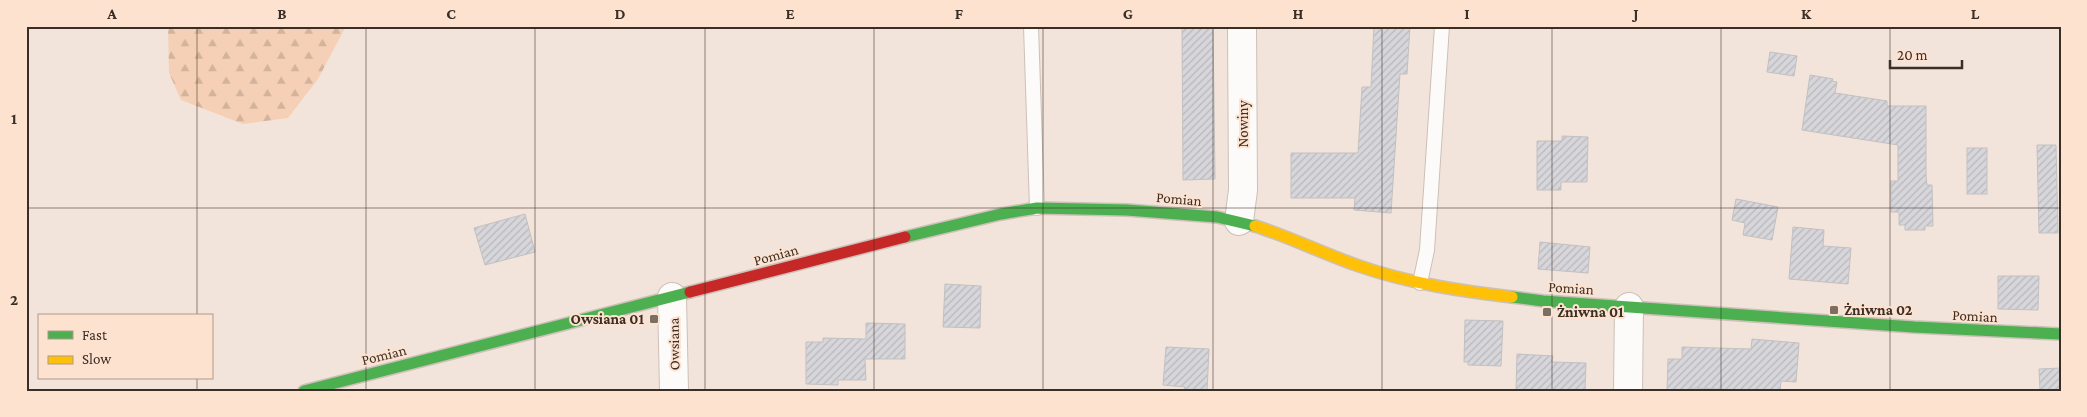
<svg xmlns="http://www.w3.org/2000/svg" width="2087" height="417" font-family="'Crimson Pro',serif">
<style>
.forest{fill:url(#forest-firs)}
.building{fill:url(#building-hatch);stroke:#c3c0c1}
.lines{fill:none;stroke-linecap:round;stroke-linejoin:round}
.lane-casing{stroke:#ccc0b8;stroke-width:16}
.street-casing{stroke:#ccc0b8;stroke-width:30}
.fast-casing{stroke:#ccc0b8;stroke-width:14}
.slow-casing{stroke:#ccc0b8;stroke-width:14}
.jam-casing{stroke:#ccc0b8;stroke-width:14}
.lane{stroke:#fdfbf9;stroke-width:14}
.street{stroke:#fdfbf9;stroke-width:28}
.fast{stroke:#4caf50;stroke-width:11}
.slow{stroke:#ffc107;stroke-width:11}
.jam{stroke:#c62828;stroke-width:11}
.grid{fill:none;stroke:#3b2e25;stroke-width:1;stroke-opacity:0.55}
.poi-dot{fill:#7b6e64;stroke:#fde2d0;stroke-width:2}
.labels{text-anchor:middle;stroke-width:4;stroke-linejoin:round;paint-order:stroke}
.street-label{font-size:15px;fill:#3b2e25;stroke:#fde2d0}
.poi-label{font-size:15px;font-weight:bold;fill:#3b2e25;stroke:#fde2d0;text-anchor:start}
.neatline{fill:none;stroke:#3b2e25;stroke-width:2}
.grid-label{font-size:16px;text-anchor:middle;font-weight:bold;fill:#3b2e25}
</style>
<defs>
<pattern id="forest-firs" width="22" height="20" patternUnits="userSpaceOnUse" patternTransform="scale(1.25)"><rect width="22" height="20" fill="#f5d0b6"/><path d="M5 1l3.5 6h-7zM16 11l3.5 6h-7z" fill="#d3b39c"/></pattern>
<pattern id="building-hatch" width="6" height="6" patternUnits="userSpaceOnUse" patternTransform="scale(1.25)"><rect width="6" height="6" fill="#d6d6db"/><path d="M-1 1l2-2M0 6l6-6M5 7l2-2" fill="none" stroke="#b9b8bc"/></pattern>
</defs>
<rect width="100%" height="100%" fill="#f2e4da"/>
<polygon class="forest" points="168,26 346,26 318,79 288,118 243,124 181,100 169,73"/>
<g class="building">
<polygon points="1182,26 1213,26 1215,179 1183,180"/>
<polygon points="1374,26 1410,26 1407,74 1400,74 1391,213 1354,210 1355,198 1291,198 1291,153 1358,153 1362,87 1371,87"/>
<polygon points="1770,52 1797,56 1794,76 1767,72"/>
<polygon points="1810,75 1833,79 1832,81 1837,82 1835,93 1887,101 1887,106 1926,106 1926,175 1927,185 1932,185 1933,226 1925,226 1925,230 1905,230 1905,225 1899,225 1899,212 1891,212 1891,181 1898,181 1898,145 1802,130"/>
<polygon points="1562,136 1588,137 1587,182 1561,182 1561,190 1537,190 1537,141 1562,141"/>
<polygon points="2037,145 2056,145 2058,233 2039,233"/>
<rect x="1967" y="148" width="20" height="46"/>
<polygon points="1736,199 1778,207 1772,240 1743,235 1745,223 1732,220"/>
<polygon points="525,214 535,252 485,265 474,228"/>
<polygon points="1793,227 1824,230 1823,246 1851,248 1848,284 1789,279"/>
<polygon points="1540,242 1590,247 1588,273 1538,269"/>
<polygon points="1998,276 2039,276 2038,310 1998,309"/>
<polygon points="945,284 981,286 980,328 943,327"/>
<polygon points="1465,320 1503,321 1501,366 1468,365 1468,362 1464,362"/>
<polygon points="866,323 905,324 905,359 865,359 866,380 838,380 838,385 806,384 806,342 823,342 823,338 866,339"/>
<polygon points="1752,339 1799,343 1796,382 1781,381 1780,391 1691,388 1691,391 1667,391 1668,359 1682,359 1682,347 1751,349"/>
<polygon points="1166,347 1209,349 1207,391 1184,391 1185,387 1163,385"/>
<polygon points="1517,354 1553,356 1552,362 1586,363 1585,391 1516,391"/>
<polygon points="2061,368 2061,391 2040,391 2039,369"/>
</g>
<g class="lines">
<defs>
<g id="lane">
<polyline points="1031,26 1037,208"/>
<polyline points="1420,283 1427,250 1442,26"/>
</g>
<g id="street">
<polyline points="1239,221 1243,190 1242,26"/>
<polyline points="672,297 674,391"/>
<polyline points="1628,391 1629,307"/>
</g>
<g id="fast">
<polyline points="905,237 1001,214 1037,208 1127,210 1217,217 1255,226"/>
<polyline points="1512,297 1543,301 1914,327 2061,334"/>
<polyline points="304,391 690,292"/>
</g>
<path id="slow" d="M1255,226C1290,237 1324,254 1359,266C1408,283 1460,291 1512,297"/>
<polyline id="jam" points="690,292 905,237"/>
</defs>
<use href="#lane" class="lane-casing"/>
<use href="#street" class="street-casing"/>
<use href="#fast" class="fast-casing"/>
<use href="#slow" class="slow-casing"/>
<use href="#jam" class="jam-casing"/>
<use href="#lane" class="lane"/>
<use href="#street" class="street"/>
<use href="#fast" class="fast"/>
<use href="#slow" class="slow"/>
<use href="#jam" class="jam"/>
</g>
<path class="grid" d="M197,26V316M366,26V391M535,26V391M705,26V391M874,26V391M1043,26V391M1213,26V391M1382,26V391M1552,26V391M1721,26V391M1890,26V391M26,208H2061M197,378V391"/>
<g class="poi-dot">
<rect x="1829" y="305" width="10" height="10" rx="2.5"/>
<rect x="1542" y="307" width="10" height="10" rx="2.5"/>
<rect x="649" y="314" width="10" height="10" rx="2.5"/>
</g>
<g class="labels">
<g class="street-label">
<text transform="translate(1243 124) rotate(-90)" y="5">Nowiny</text>
<text transform="translate(1179 199) rotate(5)" y="5">Pomian</text>
<text transform="translate(776 255) rotate(-15)" y="5">Pomian</text>
<text transform="translate(1571 288) rotate(4)" y="5">Pomian</text>
<text transform="translate(1975 316) rotate(3)" y="5">Pomian</text>
<text transform="translate(674 344) rotate(-91)" y="5">Owsiana</text>
<text transform="translate(384 355) rotate(-14)" y="5">Pomian</text>
</g>
<g class="poi-label">
<text x="1844" y="315">Żniwna 02</text>
<text x="1557" y="317">Żniwna 01</text>
<text x="644" y="324" text-anchor="end">Owsiana 01</text>
</g>
</g>
<rect width="2087" height="417" fill="none" stroke="#fde2d0" stroke-width="55"/>
<rect x="38" y="314" width="175" height="65" fill="#fde2d0" stroke="#af9a8c"/>
<rect x="48" y="331" width="25" height="8" fill="#4caf50" stroke="#af9a8c"/>
<text x="82" y="340" font-size="15" fill="#3b2e25">Fast</text>
<rect x="48" y="356" width="25" height="8" fill="#ffc107" stroke="#af9a8c"/>
<text x="82" y="364" font-size="15" fill="#3b2e25">Slow</text>
<path d="M1890 60v8h72v-8" fill="none" stroke="#3b2e25" stroke-width="2.5"/>
<text x="1897" y="60" font-size="15" fill="#3b2e25" stroke="#fde2d0" stroke-width="4" paint-order="stroke">20 m</text>
<rect x="28" y="28" width="2032" height="362" class="neatline"/>
<g class="grid-label">
<text x="112" y="19">A</text>
<text x="282" y="19">B</text>
<text x="451" y="19">C</text>
<text x="620" y="19">D</text>
<text x="790" y="19">E</text>
<text x="959" y="19">F</text>
<text x="1128" y="19">G</text>
<text x="1298" y="19">H</text>
<text x="1467" y="19">I</text>
<text x="1636" y="19">J</text>
<text x="1806" y="19">K</text>
<text x="1975" y="19">L</text>
<text x="14" y="124">1</text>
<text x="14" y="305">2</text>
</g>
</svg>
